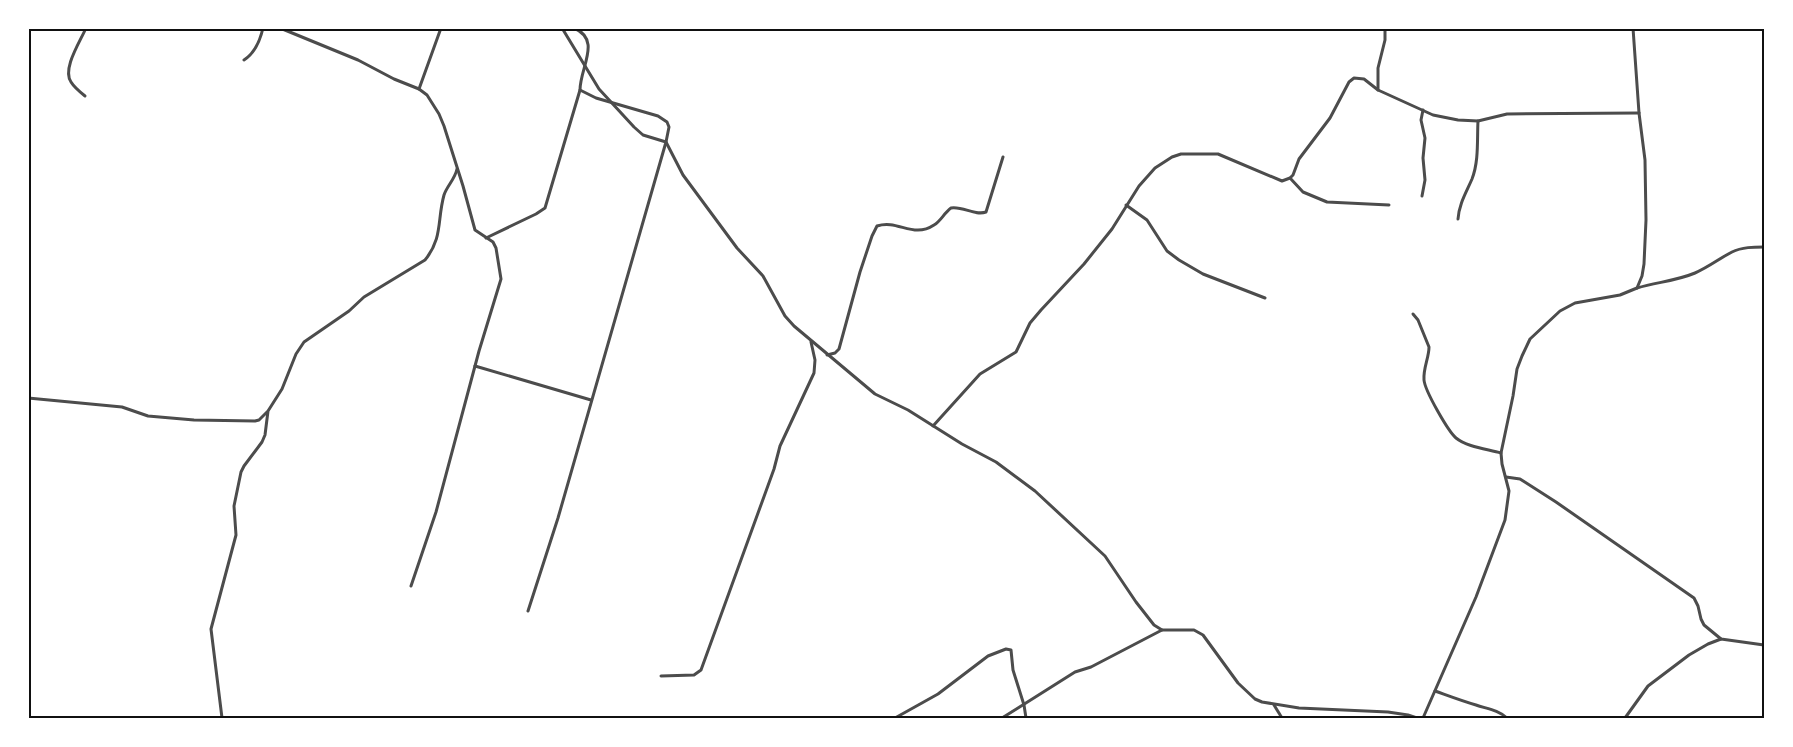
<svg xmlns="http://www.w3.org/2000/svg" width="1793" height="747" font-family="'Open Sans',sans-serif">
<style>
.lines{fill:none;stroke-linecap:round;stroke-linejoin:round}
.minor{stroke:#4c4c4c;stroke-width:3}
.neatline{fill:none;stroke:#111;stroke-width:2}
</style>
<rect width="100%" height="100%" fill="#fff"/>
<g class="lines">
<g class="minor">
<polyline points="280,28 358,60 394,79 419,89 427,95 439,114 444,126 463,186 475,230 493,242 496,248 501,279 479,351 436,512 411,586"/>
<path d="M574,28C602,40 580,67 580,90L596,98L658,116L667,122L669,127L666,142L683,175L737,248L763,276L785,316L794,326L875,394L908,410L962,444L996,462L1035,491L1105,556L1136,602L1154,625L1162,630H1194L1203,635L1238,683L1255,699L1262,702L1299,708L1388,712L1408,715L1417,718"/>
<path d="M244,60C255,53 260,41 263,28"/>
<polyline points="419,89 441,28"/>
<polyline points="1378,90 1378,68 1385,40 1385,28"/>
<path d="M85,96C80,92 74,87 71,82C62,69 80,42 86,28"/>
<polyline points="1290,178 1303,192 1327,202 1389,205"/>
<polyline points="1422,196 1425,180 1423,158 1425,138 1421,120 1423,110"/>
<polyline points="1126,205 1147,220 1167,251 1179,260 1203,274 1265,298"/>
<path d="M1458,219C1459,204 1466,193 1472,179C1479,161 1477,140 1478,121"/>
<polyline points="486,238 536,214 545,208 580,90"/>
<path d="M1637,288C1657,282 1676,281 1695,273C1709,267 1720,258 1732,252C1742,247 1754,247 1764,247"/>
<path d="M1413,314L1418,320L1429,347C1429,358 1423,368 1424,380C1425,391 1448,431 1456,438C1467,447 1487,449 1501,453"/>
<path d="M827,355L835,353L839,349L860,272L872,236L877,226C898,219 913,239 934,225C941,221 944,213 951,208C963,206 975,216 986,212L1003,157"/>
<polyline points="475,366 591,400"/>
<polyline points="28,398 122,407 148,416 194,420 255,421 259,420 267,412"/>
<polyline points="933,426 980,374 1016,352 1030,323 1041,310 1084,264 1112,229 1139,186 1155,168 1172,157 1181,154 1218,154 1282,181 1290,178 1293,175 1299,159 1330,118 1349,82 1354,78 1364,79 1378,90 1433,115 1458,120 1478,121 1507,114 1639,113"/>
<polyline points="1506,477 1520,479 1556,502 1694,598 1698,606 1701,619 1704,625 1721,639 1764,645"/>
<polyline points="528,611 558,518 666,142 643,135 634,127 599,89 562,28"/>
<polyline points="661,676 694,675 701,670 774,469 780,446 814,373 815,360 811,342"/>
<path d="M1435,691C1449,696 1462,701 1476,705C1488,709 1498,710 1507,718"/>
<polyline points="1274,705 1282,718"/>
<path d="M222,718L211,629L236,535L234,506L241,472L244,466L262,442L265,435L268,411L282,389L296,354L304,342L349,311L364,297L425,260C443,238 437,220 444,195C447,186 455,179 457,169"/>
<polyline points="895,718 938,694 988,656 1006,649 1011,650 1013,670 1024,705 1026,718"/>
<polyline points="1002,718 1075,672 1091,667 1162,630"/>
<polyline points="1423,718 1476,597 1505,520 1509,491 1502,464 1501,453 1513,396 1517,369 1522,356 1530,339 1560,311 1575,303 1620,295 1637,288 1642,276 1644,264 1646,220 1645,160 1639,113 1633,28"/>
<polyline points="1625,718 1648,686 1689,655 1708,644 1721,639"/>
</g>
</g>
<rect width="1793" height="747" fill="none" stroke="#ffffff" stroke-width="60"/>
<rect x="30" y="30" width="1733" height="687" class="neatline"/>
</svg>
